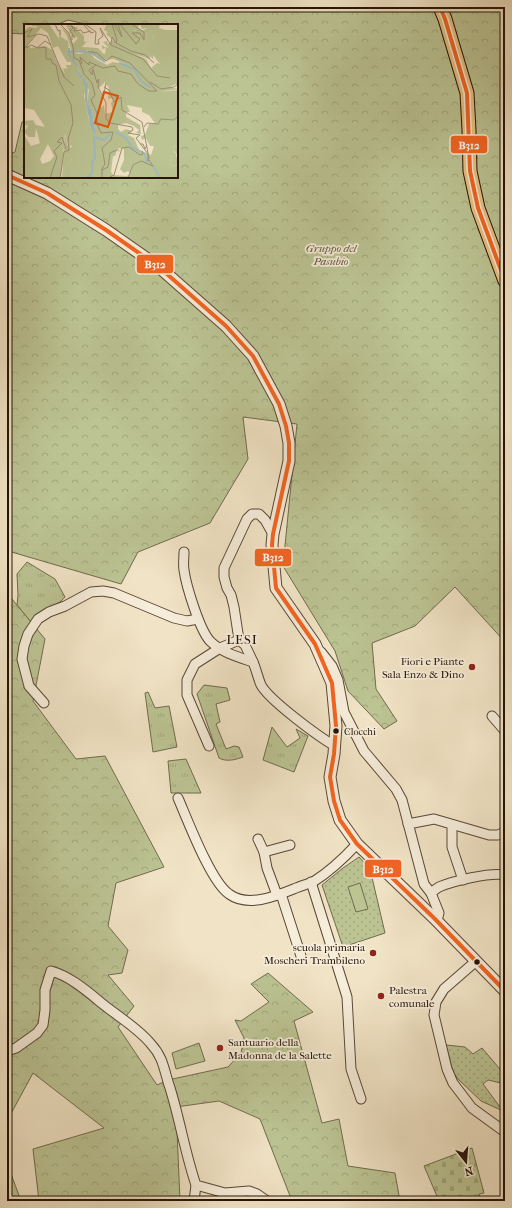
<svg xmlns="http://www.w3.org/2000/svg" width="512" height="1208" font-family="'IM FELL French Canon',serif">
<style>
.grass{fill:url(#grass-tufts);stroke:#706c4d}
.forest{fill:url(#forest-crowns);stroke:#706c4d}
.cemetery{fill:url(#cemetery-stones);stroke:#706c4d}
.park{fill:url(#park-dots);stroke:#706c4d}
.pitch{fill:#bcc494;stroke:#706c4d}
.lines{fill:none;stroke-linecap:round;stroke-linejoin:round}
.minor-casing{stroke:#584736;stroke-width:11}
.tertiary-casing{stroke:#584736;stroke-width:13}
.primary-casing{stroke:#251306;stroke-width:15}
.minor{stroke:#f6edda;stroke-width:9}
.tertiary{stroke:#f6edda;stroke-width:11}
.primary{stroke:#e8c283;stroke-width:13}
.bus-1-casing{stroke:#f6edda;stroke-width:7}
.bus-1{stroke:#f26522;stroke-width:4}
.poi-dot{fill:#8f2418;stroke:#f6edda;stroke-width:1.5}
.bus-dot{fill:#251306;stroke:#f6edda;stroke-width:1.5}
.labels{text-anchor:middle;stroke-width:3.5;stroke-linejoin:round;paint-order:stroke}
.bus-label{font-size:10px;fill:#251306;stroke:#f6edda;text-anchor:start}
.park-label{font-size:11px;font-style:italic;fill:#5a5138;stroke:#f6edda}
.poi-label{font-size:11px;fill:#251306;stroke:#f6edda;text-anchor:end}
.quarter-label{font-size:13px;letter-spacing:1px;fill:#251306;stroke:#f6edda}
.inset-river{fill:none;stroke:#9fbcbf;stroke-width:2}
.inset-road{fill:none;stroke:#9f9079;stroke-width:1}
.view{fill:#de560c;fill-opacity:0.15;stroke:#de560c;stroke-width:2}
.inset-edge{fill:none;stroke:#251306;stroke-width:2}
.line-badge{stroke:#f6edda;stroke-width:1.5}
.badge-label{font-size:11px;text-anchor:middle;font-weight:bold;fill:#fff}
</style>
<defs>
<pattern id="grass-tufts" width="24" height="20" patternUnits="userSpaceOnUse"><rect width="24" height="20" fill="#bcc494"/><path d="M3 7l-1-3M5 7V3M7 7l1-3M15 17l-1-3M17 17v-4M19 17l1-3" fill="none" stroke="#a1a87e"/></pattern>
<pattern id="forest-crowns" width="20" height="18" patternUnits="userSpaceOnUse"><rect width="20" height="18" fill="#bcc494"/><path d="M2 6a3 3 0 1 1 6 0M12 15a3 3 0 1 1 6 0" fill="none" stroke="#a1a87e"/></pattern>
<pattern id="cemetery-stones" width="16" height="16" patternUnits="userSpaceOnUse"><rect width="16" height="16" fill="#bcc494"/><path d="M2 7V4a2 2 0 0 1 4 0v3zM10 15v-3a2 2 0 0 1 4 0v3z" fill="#a1a87e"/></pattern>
<pattern id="park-dots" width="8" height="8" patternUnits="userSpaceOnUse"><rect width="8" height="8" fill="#bcc494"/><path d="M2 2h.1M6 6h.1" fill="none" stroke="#a1a87e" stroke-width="1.8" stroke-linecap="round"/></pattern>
</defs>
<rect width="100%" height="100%" fill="#f1e4c6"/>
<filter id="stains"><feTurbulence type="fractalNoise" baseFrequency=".005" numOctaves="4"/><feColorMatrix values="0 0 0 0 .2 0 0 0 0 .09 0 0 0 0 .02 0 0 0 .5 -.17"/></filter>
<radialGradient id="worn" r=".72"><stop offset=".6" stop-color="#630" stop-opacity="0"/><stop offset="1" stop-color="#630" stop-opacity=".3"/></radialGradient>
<g class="grass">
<polygon points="27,562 55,579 65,597 60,602 37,614 31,622 17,605 18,595 17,574"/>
<path d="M204,685L227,688L230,700L216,704L220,722L216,724L226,749L234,746L239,747L243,757C235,760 226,762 219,758L197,694Z"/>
<polygon points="148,692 155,708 169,706 177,747 153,752 145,693"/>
<polygon points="272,727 287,747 300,738 296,729 308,736 294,772 263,760"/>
<polygon points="186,759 201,793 171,793 168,761"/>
<polygon points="199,1043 205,1061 176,1069 172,1053"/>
</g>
<g class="forest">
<polygon points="7,7 505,7 505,642 455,587 415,626 372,643 376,689 397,721 384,729 348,691 335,651 283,566 297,424 243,417 248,459 210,523 138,552 121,584 8,551 7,553 7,155 15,152 22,122 25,121 25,177 177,177 177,25 89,25 68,20 56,25 25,25 25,34 7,33"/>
<polygon points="7,593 45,639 33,701 76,759 105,756 164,867 116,883 108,926 128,950 122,973 108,975 134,1006 118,1027 157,1085 168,1080 228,1067 241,1053 244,1038 235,1020 241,1021 269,1002 251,984 268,973 313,1012 294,1021 322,1123 339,1119 348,1166 395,1173 400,1201 292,1201 260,1119 219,1101 176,1107 180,1201 39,1201 33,1149 104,1128 33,1073 7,1121"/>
<polygon points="7,1163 21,1201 7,1201"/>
</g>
<polygon class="cemetery" points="472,1148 484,1193 479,1194 481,1201 439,1201 424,1166"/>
<g class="park">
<polygon points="359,857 370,869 385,933 343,947 322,885 343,868"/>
<polygon points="446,1045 465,1047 473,1054 482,1048 505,1075 505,1084 488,1080 483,1084 503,1111 481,1101 459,1080 453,1072"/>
</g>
<polygon class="pitch" points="360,883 368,909 356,912 348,887"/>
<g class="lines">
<defs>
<g id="minor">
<path d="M184,552C184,558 183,564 184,570C186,585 200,632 211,642C223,653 238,657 253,662C256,669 258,678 261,685C269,700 319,737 335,746"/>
<polyline points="239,640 234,607 231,595 227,588 224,577 224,568 247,519 252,514 259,514 265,520 273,534"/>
<polyline points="321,652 332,666 338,680 344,712 364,751 396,789 402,800 424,884 431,893 439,913 438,917 434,918"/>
<polyline points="44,703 29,686 22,659 24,646 28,634 38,619 49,612 65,606 91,592 103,591 114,593 174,618 187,621 198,619"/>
<polyline points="492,716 505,731"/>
<polyline points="209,746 187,695 187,680 195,664 220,648 239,640 245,645 253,662"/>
<path d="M178,798C188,821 211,882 229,894C248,908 276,896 296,888C301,886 307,884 313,882C329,872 344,858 357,844"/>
<polyline points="408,824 434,819 489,835 498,835 505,832"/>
<polyline points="452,825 452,847 463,880"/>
<polyline points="258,839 264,852 267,868 277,895"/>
<polyline points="264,852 290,845"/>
<polyline points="311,882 347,997 351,1069 361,1099"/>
<path d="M431,893C433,891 436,889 439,887C453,881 490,872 505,875"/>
<polyline points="281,894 301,956"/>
<polyline points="475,962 444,989 436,1002 434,1015 447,1069 453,1083 472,1108 505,1132"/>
<path d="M7,1051L16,1048L37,1033L43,1025L45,1010V990L51,971C70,976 88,992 104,1005C119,1017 139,1029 151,1044C164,1058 164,1071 170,1088C180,1120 185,1153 196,1185L225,1193L249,1191L257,1194L267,1201"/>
<polyline points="194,1201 196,1185"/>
</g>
<polyline id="tertiary" points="7,175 47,193 106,230 159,267 226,326 253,356 279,404 286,426 289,443 289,461 273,534 272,545 276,588 315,644 332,683 336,726 334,754 330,777 334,801 340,820 357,844 434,918 505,991"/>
<polyline id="primary" points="440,7 445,19 467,93 469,130 470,171 478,208 505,281"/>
</defs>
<use href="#minor" class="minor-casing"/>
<use href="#tertiary" class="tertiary-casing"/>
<use href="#primary" class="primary-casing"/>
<use href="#minor" class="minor"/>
<use href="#tertiary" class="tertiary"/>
<use href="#primary" class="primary"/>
<defs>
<g id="bus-1">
<polyline points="440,7 445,19 467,93 470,171 478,208 505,281"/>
<polyline points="7,175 47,193 106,230 159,267 226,326 253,356 279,404 286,426 289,443 289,461 273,534 272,545 276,588 315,644 332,683 336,726 334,754 330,777 334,801 340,820 357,844 434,918 505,991"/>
</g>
</defs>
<use href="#bus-1" class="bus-1-casing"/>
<use href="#bus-1" class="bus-1"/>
</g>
<g class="poi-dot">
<circle cx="472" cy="667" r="4"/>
<circle cx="373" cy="953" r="4"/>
<circle cx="381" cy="996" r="4"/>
<circle cx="220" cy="1048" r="4"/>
</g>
<g class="bus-dot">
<circle cx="336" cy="731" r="3.5"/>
<circle cx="477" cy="962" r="3.5"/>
</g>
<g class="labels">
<g class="bus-label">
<text x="344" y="735">Clocchi</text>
</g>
<g class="park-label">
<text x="331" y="252">Gruppo del<tspan x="331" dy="13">Pasubio</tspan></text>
</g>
<g class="poi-label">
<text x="464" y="665">Fiori e Piante<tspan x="464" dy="13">Sala Enzo &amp; Dino</tspan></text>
<text x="365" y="951">scuola primaria<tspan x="365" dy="13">Moscheri Trambileno</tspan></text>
<text x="389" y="994" text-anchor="start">Palestra<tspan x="389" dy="13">comunale</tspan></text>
<text x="228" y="1046" text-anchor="start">Santuario della<tspan x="228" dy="13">Madonna de la Salette</tspan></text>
</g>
<g class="quarter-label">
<text x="242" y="644">LESI</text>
</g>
</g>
<g transform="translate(24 24)">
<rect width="154" height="154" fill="#f1e4c6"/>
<path d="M113,5L122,7V10L131,12L124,18L118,19L115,11L109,9ZM41,111L44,122L46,124L49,121L50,124L48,135L42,142L38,154ZM150,121L154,122L152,133L154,132V140L148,143L146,138L148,131L152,129L149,126Z" fill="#bcc494"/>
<path d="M9,0H25L35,15L36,4L37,13L44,17L45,27L48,28L43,12L37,3L44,8L49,20L54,14L47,10L43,3V0H50L48,2L54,4L53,6L60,12V18L63,17L58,23L74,24L78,28V21L82,24L78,25V29L81,30L82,23L85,24L79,18L83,17L84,20L89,16L82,10L84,8L80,6L82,1L115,0L114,4L119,7L123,4L118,5L116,0H136L135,4L141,6H154V62L152,60L146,63L154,65L134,68L154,66V122L150,121L149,126L152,131H148L146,138L148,143L154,140V154H38L42,142L48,135L46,133L50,124L47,121L45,124L41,110L37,154H0V111L7,122L16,119L12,104L11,113H5L0,108L4,102L0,100V97L9,96L12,101L21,103L10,86L0,84V7L5,3L13,4V2H8ZM17,4L24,9L29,24L34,22L43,38H47V41H42L43,45L39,44L41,50L32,36L29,26L20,22L7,24L3,21ZM111,6L121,7L123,11L131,12L128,15L122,12L121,16L125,14V17L118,19L115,11L110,9ZM52,26L63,28V26H66L73,33L80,36L90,35L102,41L89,38L83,41L70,34L66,28L54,30L50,28ZM111,30L126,35V32L129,35V31L136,40L133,39L127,44L122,35ZM53,43L65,66L63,78L68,86L71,105L65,96L60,72L62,63L58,53H55ZM81,58L85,64L84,75L89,74V77L87,79L89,88L81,90L80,81L77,84L76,82L78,73L74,65ZM103,81L118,84V88L125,91L131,99L125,100L121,111L117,112L118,116L122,114L126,122H130L127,131L115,126L110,114L104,111L108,107L102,105L97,108L94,105V101L102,99L110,102L115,106L112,109L117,110L116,101L102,93V88H106ZM24,120L30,132L26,137L18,140L16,135ZM94,124L100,125V136L96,145L100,149L104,147L106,150L103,152L89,151L87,148L89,132H91L93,126L96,128Z" fill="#bcc494" fill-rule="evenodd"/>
<path d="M52,43L64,61L63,78L68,86L72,112L67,104L61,76V63L58,53H55Z" fill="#9fbcbf"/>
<path class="inset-river" d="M45,24V31L53,42M45,27L66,28L81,38M95,39L110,45L117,57L127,64M91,108L102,114L108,123L121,130L123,139M70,113L80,116L86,110M129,142L136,154M63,154L68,149V138L71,134L70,113"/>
<path class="inset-road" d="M31,0L34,7L36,6V11M36,0L45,9L49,23M59,0L67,9L70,8M61,0L72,8L71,20H75L74,16L79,12L76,4L87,21L119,35L133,52L146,54M90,0L98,13L94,0M96,0L112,20L116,15L108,9H116L120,16V8L107,0M0,9L8,5L3,13L15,10L23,12L40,53L50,62M48,16V11L51,14L46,7L49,4L47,2L51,4L50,7L57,6L59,9L67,7M92,19L107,27L121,31L130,39M87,20L88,13L92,19L93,16L88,0M14,23L21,17L27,21M49,23L50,34L55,36L60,50L68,59L71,71L67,76L73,89V100L77,109L89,108L87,116L78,124L81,140L78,145V154M2,24L7,21L14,24L22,23V35H27L28,39L32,41L35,57L47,81L49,99L44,115L45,126L40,128L36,154M0,25L12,11M64,27L73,29L82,37L88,32L106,39L133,67H125L114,60L107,50L94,47L91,42L79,44L72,41M58,40L56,33L65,41V38L72,41L65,46L68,51L69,45L73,59V57L75,55L74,63L82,79V95L86,99L108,103L109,106L104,109L116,111L112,114L124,130V137L125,134M126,58L137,65L150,63L154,60M80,63L85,66L90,78L97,73L98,86L118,98L125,134M79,75L82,59M120,103L123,99L134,100L137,95L150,96L154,92M116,120H119L121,125L123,121M98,124L105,123L116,131L119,130L118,127M78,146L84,143L86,129L93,126M26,154L33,133L30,127L38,119L33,118L38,113L42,125M84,154L90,151L98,124M104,154L109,141L117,137L129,142L125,136"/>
<path class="view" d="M80,68L94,72L84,103L71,99Z"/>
<rect width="154" height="154" class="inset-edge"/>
</g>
<g class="line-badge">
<rect x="450" y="135" width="38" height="19" rx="4" fill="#f26522"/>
<rect x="136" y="254" width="38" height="20" rx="4" fill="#f26522"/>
<rect x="254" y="548" width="38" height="19" rx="4" fill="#f26522"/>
<rect x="364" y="859" width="38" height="19" rx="4" fill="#f26522"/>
</g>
<g class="badge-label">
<text x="469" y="149">B312</text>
<text x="155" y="268">B312</text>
<text x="273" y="561">B312</text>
<text x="383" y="873">B312</text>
</g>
<rect width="512" height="1208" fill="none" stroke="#f1e4c6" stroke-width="24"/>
<rect x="8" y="8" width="496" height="1192" fill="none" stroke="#251306" stroke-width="2"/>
<rect x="12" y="12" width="488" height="1184" fill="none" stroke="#251306"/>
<g transform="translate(466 1162) rotate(163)" stroke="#f6edda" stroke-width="3" paint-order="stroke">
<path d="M0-3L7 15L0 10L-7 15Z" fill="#251306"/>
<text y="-6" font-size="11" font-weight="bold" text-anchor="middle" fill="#251306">N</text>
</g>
<rect width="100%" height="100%" filter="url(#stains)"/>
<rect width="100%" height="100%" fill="url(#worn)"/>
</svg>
